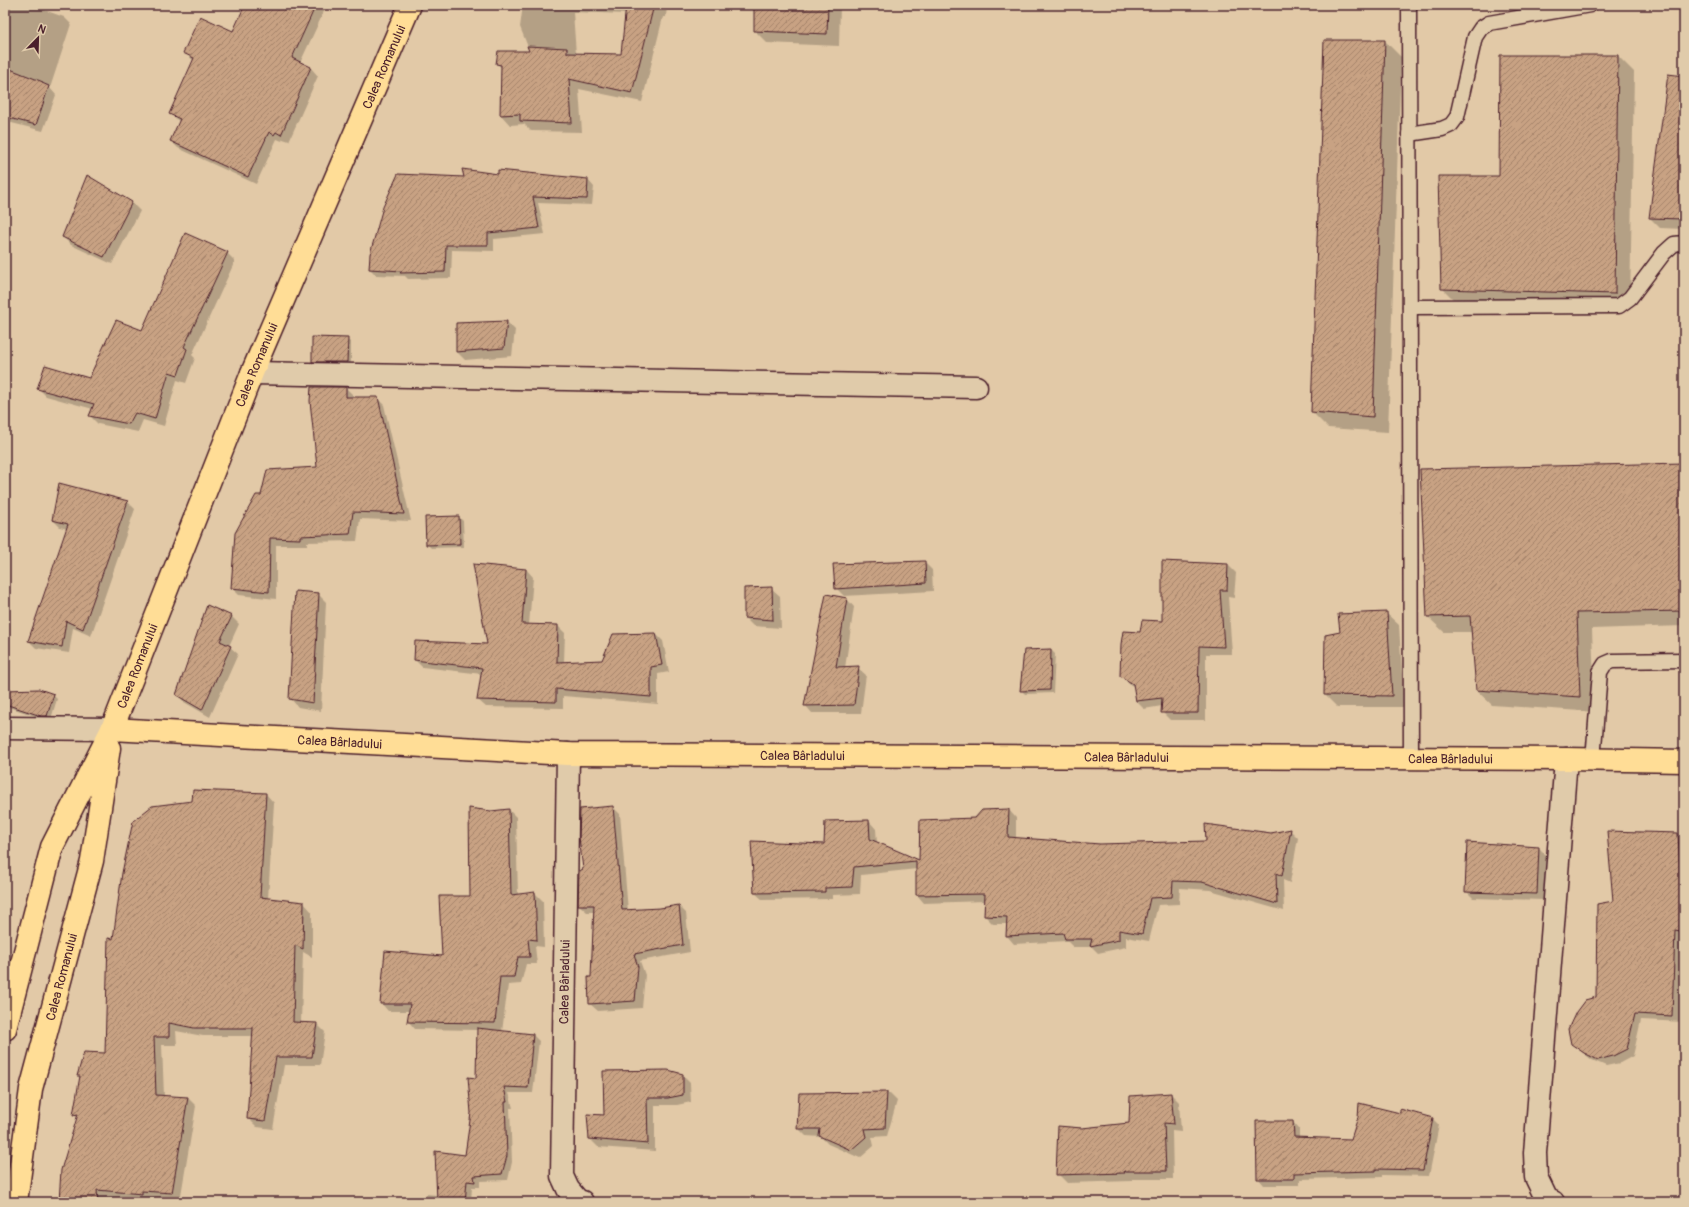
<svg xmlns="http://www.w3.org/2000/svg" width="1689" height="1207" font-family="Pangolin,sans-serif">
<style>
.shadow{fill:#0003;fill-rule:evenodd}
.building{fill:url(#building-hatch);stroke:#4a1f2b}
.lines{fill:none;stroke-linecap:round;stroke-linejoin:round}
.service-casing{stroke:#4a1f2b;stroke-width:17}
.minor-casing{stroke:#4a1f2b;stroke-width:25}
.primary-casing{stroke:#4a1f2b;stroke-width:25}
.service{stroke:#e0cbaa;stroke-width:14}
.minor{stroke:#e0cbaa;stroke-width:22}
.primary{stroke:#ffdd96;stroke-width:22}
.labels{text-anchor:middle;stroke-width:4;stroke-linejoin:round;paint-order:stroke}
.street-label{font-size:13px;fill:#4a1f2b;stroke:#e0cbaa}
</style>
<defs>
<pattern id="building-hatch" width="6" height="6" patternUnits="userSpaceOnUse"><rect width="6" height="6" fill="#c8a283"/><path d="M-1 1l2-2M0 6l6-6M5 7l2-2" fill="none" stroke="#a4836b"/></pattern>
</defs>
<rect width="100%" height="100%" fill="#e2c9a7"/>
<filter id="ink" filterUnits="userSpaceOnUse"><feTurbulence type="fractalNoise" baseFrequency=".025" numOctaves="2"/><feDisplacementMap in="SourceGraphic" scale="8" xChannelSelector="R" yChannelSelector="G"/><feConvolveMatrix kernelMatrix="1 2 1 2 8 2 1 2 1" color-interpolation-filters="sRGB"/></filter>
<g filter="url(#ink)">
<g class="shadow">
<polygon points="5,5 30,5 64,17 71,24 50,88 56,95 43,131 8,122 5,119"/>
<polygon points="246,5 327,5 300,63 311,68 318,76 289,141 283,139 282,141 277,139 256,184 178,148 171,141 180,122 170,114 194,61 184,52 234,33"/>
<path d="M523,5H667L666,17H663L642,102L579,89L582,132L531,131L524,124L510,125L501,115L502,68L497,64L530,52L520,27ZM573,12L626,14L622,55L576,54Z"/>
<polygon points="755,5 840,5 839,46 767,43 755,31"/>
<polygon points="1325,41 1385,41 1401,57 1388,432 1328,428 1312,412"/>
<polygon points="1618,56 1634,72 1630,309 1458,304 1442,288 1500,177"/>
<polygon points="1684,95 1684,229 1660,228 1650,218"/>
<polygon points="499,175 588,180 594,187 592,205 538,203 545,234 494,239 494,251 452,250 451,278 408,279 405,276 376,275 370,269 466,178"/>
<polygon points="132,203 140,211 112,264 71,245 63,237"/>
<polygon points="227,253 235,261 192,355 195,358 186,383 177,380 164,426 143,420 138,432 98,424 90,416 93,409 46,396 38,388 90,379"/>
<polygon points="507,322 515,330 512,356 465,360 457,352"/>
<polygon points="347,339 351,343 351,366 316,365 313,361"/>
<polygon points="346,388 353,395 353,398 377,398 384,405 411,521 360,519 357,541 307,542 307,545 276,545 276,599 239,595 232,588 262,496 318,468"/>
<polygon points="1684,464 1684,626 1592,629 1595,712 1492,705 1476,690 1473,632 1444,632 1428,617"/>
<polygon points="60,484 128,502 135,509 91,636 73,628 69,653 36,648 29,641 67,529 60,527 53,520"/>
<polygon points="459,517 463,521 464,547 431,548 427,544"/>
<polygon points="924,562 932,570 933,591 844,596 836,588"/>
<polygon points="1163,562 1228,565 1236,573 1234,598 1228,597 1232,654 1206,654 1206,720 1170,720 1162,712 1162,706 1144,709 1136,701 1135,687 1129,684 1121,676 1141,634 1163,622"/>
<polygon points="526,569 533,577 529,625 558,626 565,633 564,662 603,660 656,634 663,641 669,672 658,674 658,704 563,696 563,708 486,707 478,700 482,674 422,667 415,660 488,645"/>
<polygon points="771,588 780,596 781,628 753,626 745,618"/>
<polygon points="318,594 326,602 321,711 298,707 290,698"/>
<polygon points="847,599 854,607 845,668 858,668 866,675 861,713 812,713 805,705"/>
<polygon points="1386,613 1399,625 1404,707 1337,707 1325,695 1326,636 1341,633"/>
<polygon points="231,616 239,624 229,646 238,654 210,717 184,702 177,694"/>
<polygon points="1051,650 1055,654 1053,693 1025,694 1021,690"/>
<polygon points="5,691 53,695 57,699 51,719 45,719 5,706"/>
<polygon points="266,794 274,803 268,899 304,903 312,912 312,957 303,952 301,1023 317,1024 325,1032 320,1065 284,1065 273,1129 257,1127 248,1118 254,1036 203,1036 176,1031 177,1045 162,1045 164,1096 188,1098 196,1106 180,1201 150,1199 150,1201 147,1202 60,1202 78,1118 74,1114 80,1078 78,1076 106,1054 114,940"/>
<polygon points="613,807 620,814 628,911 660,909 679,906 686,913 690,952 640,961 645,975 642,1008 598,1011 590,1004 589,978 592,978 595,912 587,912 579,905 580,872 584,870"/>
<polygon points="509,810 516,817 518,895 535,893 543,901 544,947 535,946 537,964 526,964 521,984 508,985 502,1032 533,1035 539,1041 533,1093 509,1093 513,1108 510,1108 512,1162 508,1180 480,1181 480,1187 472,1187 471,1202 425,1202 426,1194 438,1195 466,1157 477,1079 478,1030 415,1029 408,1021 409,1011 388,1011 381,1003 443,957 471,897 491,812"/>
<polygon points="1009,810 1016,818 1016,838 1100,845 1207,842 1290,830 1298,838 1290,883 1283,880 1284,911 1210,890 1180,888 1179,904 1158,905 1149,941 1126,937 1126,947 1098,953 1092,947 1073,947 1067,941 1014,944 1007,936 1008,924 993,924 985,916 986,901 924,903 917,895 917,869 861,875 860,894 832,895 832,899 763,900 755,893 825,845 869,821 876,829 877,843 920,861 975,819"/>
<polygon points="1677,834 1684,840 1684,937 1681,937 1679,992 1684,992 1684,1022 1641,1020 1633,1056 1620,1063 1606,1066 1592,1060 1572,1044 1597,998 1614,902"/>
<polygon points="1539,848 1546,855 1544,900 1473,898 1466,891"/>
<polygon points="682,1075 690,1083 691,1102 677,1105 655,1105 655,1151 598,1147 590,1139 605,1116"/>
<polygon points="889,1093 897,1101 887,1136 872,1137 874,1146 860,1158 828,1144 821,1137 806,1136 798,1128 800,1094"/>
<polygon points="1171,1094 1179,1102 1181,1132 1172,1131 1173,1179 1132,1179 1132,1181 1067,1183 1059,1175 1064,1127 1082,1129 1130,1124"/>
<polygon points="1401,1110 1433,1119 1439,1125 1429,1176 1382,1175 1382,1177 1300,1179 1300,1185 1264,1185 1258,1178 1293,1122 1299,1129 1299,1138 1352,1140 1401,1114"/>
</g>
<g class="building">
<polygon points="245,5 316,5 292,58 311,67 281,135 276,132 274,135 269,132 248,177 170,141 180,119 169,114 194,58 183,53 200,16 233,31"/>
<polygon points="626,5 654,5 632,93 569,79 572,123 520,121 520,114 500,115 501,65 496,64 498,51 529,51 527,46 567,48 567,53 621,54"/>
<polygon points="754,5 828,5 827,34 754,31"/>
<polygon points="1324,40 1385,40 1373,417 1311,412"/>
<polygon points="1500,55 1618,55 1615,294 1441,289 1438,176 1499,176"/>
<polygon points="5,67 43,82 42,83 49,86 36,125 5,117"/>
<polygon points="1668,74 1684,76 1684,206 1682,219 1649,218"/>
<polygon points="462,169 498,174 498,170 588,179 587,199 533,197 539,228 488,233 488,245 446,245 445,272 400,273 402,271 369,269 370,254 383,207 398,174 464,177"/>
<polygon points="87,175 132,202 104,257 62,237"/>
<polygon points="185,233 228,252 184,347 187,349 178,375 169,372 155,419 135,413 129,424 89,416 94,404 37,389 45,365 89,378 116,320 142,330"/>
<polygon points="507,321 504,348 456,352 456,323"/>
<polygon points="312,337 348,338 347,362 312,362"/>
<polygon points="311,387 346,387 346,397 378,397 404,514 353,512 350,534 300,536 300,539 270,538 269,592 231,588 235,533 256,495 261,495 267,470 317,467 310,401"/>
<polygon points="1684,463 1684,611 1577,613 1580,697 1476,690 1470,616 1427,617 1420,469"/>
<polygon points="59,483 128,501 83,629 66,621 62,647 28,641 68,524 52,520"/>
<polygon points="459,516 460,544 426,545 425,517"/>
<polygon points="925,561 926,583 835,589 833,564"/>
<polygon points="1162,561 1228,564 1227,590 1220,590 1224,647 1199,646 1198,713 1161,713 1162,698 1136,701 1133,684 1120,676 1121,644 1123,631 1140,632 1142,620 1162,621"/>
<polygon points="473,564 526,569 522,624 558,625 557,662 602,660 613,634 656,633 662,665 651,667 651,697 556,689 556,702 477,700 482,668 414,660 415,641 487,644"/>
<polygon points="772,587 773,620 744,618 744,588"/>
<polygon points="295,591 319,593 313,703 289,699"/>
<polygon points="826,594 847,598 836,667 859,666 854,705 804,706"/>
<polygon points="207,605 232,616 220,641 231,646 202,710 176,695"/>
<polygon points="1387,612 1392,696 1324,695 1325,635 1340,632 1338,614"/>
<polygon points="1051,649 1050,690 1020,691 1024,650"/>
<polygon points="39,689 54,694 47,716 41,716 5,704 5,690"/>
<polygon points="193,790 266,793 260,897 304,902 303,949 295,945 293,1022 317,1023 312,1057 276,1057 265,1121 247,1119 253,1028 194,1028 169,1023 169,1037 154,1037 156,1095 188,1097 172,1193 142,1191 142,1194 97,1190 98,1202 59,1202 61,1170 78,1114 73,1115 80,1076 77,1076 84,1052 105,1053 108,938 113,939 122,873 133,821 152,806 192,801"/>
<polygon points="613,806 622,910 660,908 679,905 683,945 634,954 638,967 635,1001 589,1004 588,977 591,977 594,905 578,905 579,871 583,869 579,837 580,809"/>
<polygon points="469,808 491,811 509,809 511,895 535,892 537,940 528,939 530,957 518,957 514,977 500,977 495,1023 407,1022 410,1004 380,1004 385,951 442,956 439,896 470,896"/>
<polygon points="1009,809 1008,837 1100,844 1206,841 1205,824 1271,833 1291,829 1282,876 1276,873 1277,904 1202,882 1173,881 1172,897 1150,898 1142,934 1119,930 1119,940 1090,946 1092,939 1065,939 1063,933 1006,936 1007,917 984,916 985,894 916,895 916,861 854,867 852,887 825,888 825,892 754,893 751,841 824,844 825,821 869,820 870,839 919,860 920,820 975,818 982,810"/>
<polygon points="1607,831 1678,833 1681,891 1680,931 1675,930 1672,1016 1635,1014 1627,1049 1613,1056 1598,1060 1584,1053 1571,1044 1568,1029 1576,1012 1585,1000 1596,997 1597,904 1613,901"/>
<polygon points="1467,842 1539,847 1537,894 1465,892"/>
<polygon points="477,1028 533,1034 528,1088 504,1087 507,1102 505,1102 507,1156 502,1174 474,1176 475,1182 467,1181 465,1202 437,1202 435,1151 465,1155 471,1113 468,1077 476,1078"/>
<polygon points="668,1070 683,1074 683,1095 668,1098 647,1098 648,1144 589,1139 587,1114 604,1115 603,1071"/>
<polygon points="887,1092 885,1128 864,1129 866,1137 851,1150 819,1136 820,1129 797,1129 799,1093"/>
<polygon points="1171,1093 1174,1124 1164,1123 1166,1171 1124,1171 1125,1173 1056,1175 1058,1126 1082,1128 1129,1123 1130,1096"/>
<polygon points="1359,1103 1400,1113 1400,1109 1433,1118 1423,1170 1376,1169 1376,1171 1294,1173 1294,1179 1257,1179 1256,1121 1293,1121 1294,1137 1351,1139 1358,1117"/>
</g>
<g class="lines">
<defs>
<g id="service">
<polyline points="1409,5 1411,758"/>
<polyline points="1409,134 1442,129 1451,125 1457,117 1475,37 1481,28 1489,23 1590,5"/>
<polyline points="1410,307 1619,306 1630,298 1664,253 1674,244 1684,243"/>
<polyline points="1593,760 1600,672 1605,664 1612,661 1684,660"/>
</g>
<g id="minor">
<polyline points="252,373 976,387"/>
<polyline points="5,728 112,729"/>
<polyline points="568,754 562,1176 568,1189 578,1201 582,1202"/>
<polyline points="1553,1202 1547,1200 1536,1177 1535,1153 1566,759"/>
</g>
<g id="primary">
<path id="s1" d="M112,729L568,754L1566,759L1684,761"/>
<path id="s2" d="M5,1029L52,847L112,729L252,373L410,5"/>
<path id="s3" d="M16,1202L31,1089L92,861L109,748"/>
</g>
</defs>
<use href="#service" class="service-casing"/>
<use href="#minor" class="minor-casing"/>
<use href="#primary" class="primary-casing"/>
<use href="#service" class="service"/>
<use href="#minor" class="minor"/>
<use href="#primary" class="primary"/>
</g>
</g>
<g class="labels">
<g class="street-label">
<text dy="5" stroke="none"><textPath href="#s2" startOffset="1036">Calea Romanului</textPath></text>
<text dy="5" stroke="none"><textPath href="#s2" startOffset="712">Calea Romanului</textPath></text>
<text dy="5" stroke="none"><textPath href="#s2" startOffset="388">Calea Romanului</textPath></text>
<text dy="5" stroke="none"><textPath href="#s1" startOffset="228">Calea Bârladului</textPath></text>
<text dy="5" stroke="none"><textPath href="#s1" startOffset="691">Calea Bârladului</textPath></text>
<text dy="5" stroke="none"><textPath href="#s1" startOffset="1015">Calea Bârladului</textPath></text>
<text dy="5" stroke="none"><textPath href="#s1" startOffset="1339">Calea Bârladului</textPath></text>
<text dy="5" stroke="none"><textPath href="#s3" startOffset="230">Calea Romanului</textPath></text>
<text transform="translate(564 982) rotate(-89)" y="5">Calea Bârladului</text>
</g>
</g>
<rect width="1689" height="1207" fill="none" stroke="#e0cbaa" stroke-width="20"/>
<rect x="10" y="10" width="1669" height="1187" fill="none" stroke="#4a1f2b" stroke-width="1.5" filter="url(#ink)"/>
<g transform="translate(38 38) rotate(23)" stroke="#e0cbaa" stroke-width="3" paint-order="stroke">
<path d="M0-3L7 15L0 10L-7 15Z" fill="#4a1f2b"/>
<text y="-6" font-size="11" font-weight="bold" text-anchor="middle" fill="#4a1f2b">N</text>
</g>
</svg>
